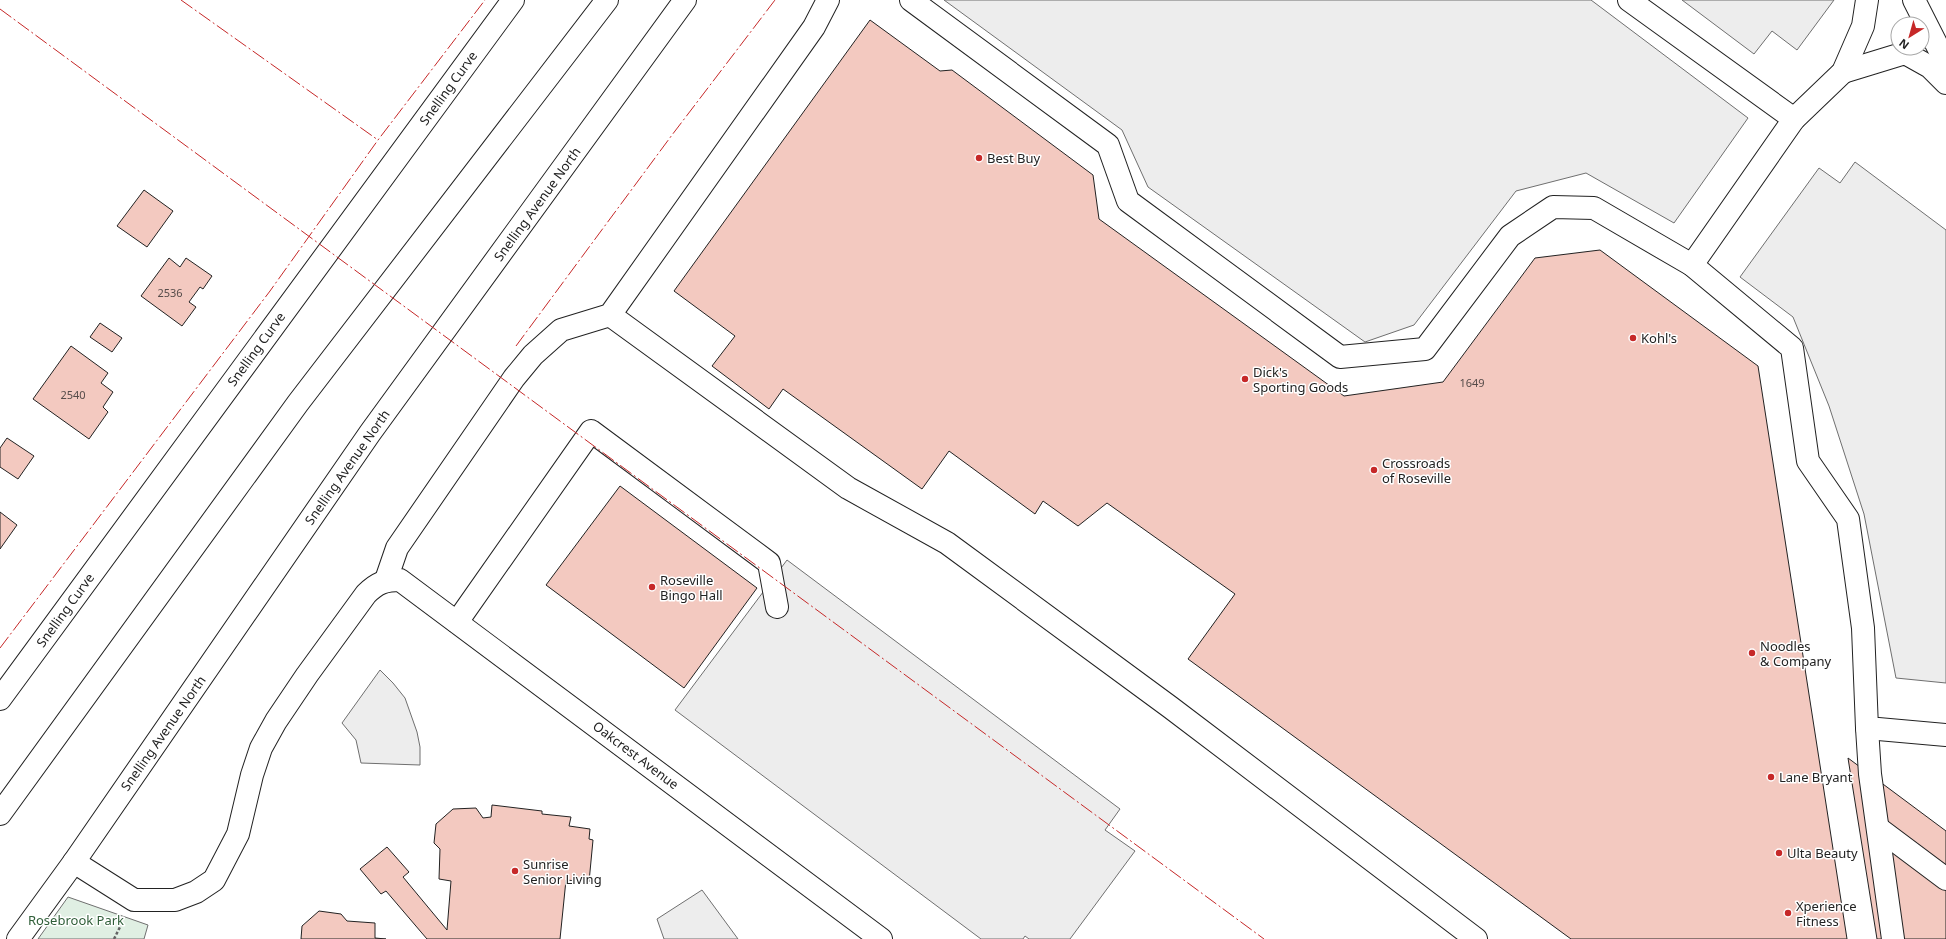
<svg xmlns="http://www.w3.org/2000/svg" width="1946" height="939" font-family="'Noto Sans',sans-serif">
<style>
.green{fill:#e0efe3;stroke:#6f6f6f}
.parking{fill:#ededed;stroke:#6f6f6f}
.building{fill:#f3c9c0;stroke:#222}
.lines{fill:none;stroke-linecap:round;stroke-linejoin:round}
.minor-casing{stroke:#222;stroke-width:24}
.highway-casing{stroke:#222;stroke-width:24}
.path{stroke:#646464;stroke-width:2.5;stroke-dasharray:3 2;stroke-linecap:butt}
.minor{stroke:#fff;stroke-width:22}
.highway{stroke:#fff;stroke-width:22}
.power{stroke:#c62828;stroke-width:1;stroke-dasharray:14 3 2 3;stroke-linecap:butt}
.poi-dot{fill:#c62828;stroke:#fff;stroke-width:1.5}
.labels{text-anchor:middle;stroke-width:3;stroke-linejoin:round;paint-order:stroke}
.number-label{font-size:11px;fill:#564c4a}
.street-label{font-size:13px;fill:#222;stroke:#fff}
.poi-label{font-size:13px;fill:#222;stroke:#fff;text-anchor:start}
.park-label{font-size:13px;fill:#2f5e38;stroke:#fff}
</style>
<rect width="100%" height="100%" fill="#fff"/>
<polygon class="green" points="68,897 148,925 144,939 38,939"/>
<g class="parking">
<polygon points="944,0 1591,0 1748,118 1674,223 1586,173 1516,191 1414,325 1365,342 1148,187 1122,130"/>
<polygon points="1682,0 1834,0 1797,50 1772,31 1754,54"/>
<polygon points="1855,162 1946,230 1946,683 1896,678 1864,514 1829,406 1793,317 1740,277 1819,168 1840,183"/>
<polygon points="787,560 1120,809 1105,830 1135,851 1070,939 1029,939 1025,936 1023,939 981,939 675,710"/>
<polygon points="380,670 393,683 405,698 417,732 420,747 420,765 361,763 356,740 342,723"/>
<polygon points="702,890 738,939 664,939 657,919"/>
</g>
<g class="building">
<polygon points="870,20 940,71 952,70 1093,175 1099,219 1344,396 1443,382 1535,258 1600,250 1758,366 1847,939 1571,939 1188,659 1235,594 1107,503 1078,526 1043,501 1035,514 949,451 922,489 783,389 769,409 712,366 735,336 674,291"/>
<polygon points="144,190 173,211 147,247 117,226"/>
<polygon points="169,258 180,267 186,258 212,276 203,289 200,287 189,302 196,307 182,326 141,296"/>
<polygon points="100,323 122,338 112,352 90,337"/>
<polygon points="71,346 108,373 101,383 113,392 103,407 108,412 89,439 33,399"/>
<polygon points="7,438 34,456 18,479 0,467 0,448"/>
<polygon points="620,486 757,588 684,688 546,585"/>
<polygon points="0,512 17,525 0,549"/>
<polygon points="1848,758 1946,831 1946,939 1877,939"/>
<polygon points="492,805 542,811 542,814 571,817 569,826 590,829 589,839 593,840 589,882 566,880 560,939 427,939 386,891 381,894 360,869 387,847 409,872 403,877 447,930 451,881 439,879 440,849 434,843 436,824 453,809 476,808 483,818 491,817"/>
<polygon points="319,911 341,914 347,921 375,923 375,938 386,939 301,939 302,926"/>
</g>
<g class="lines">
<defs>
<g id="minor">
<polyline points="911,0 1108,145 1128,201 1340,357 1425,349 1510,236 1553,207 1594,208 1692,265 1792,348 1808,461 1848,519 1863,628 1867,728 1946,735"/>
<polyline points="1629,0 1794,119"/>
<polyline points="1914,0 1946,63"/>
<polyline points="1843,72 1905,53 1930,67 1946,83"/>
<polyline points="1692,265 1794,119 1843,72 1863,26 1867,0"/>
<polyline points="610,315 848,488 947,543 1170,707 1476,939"/>
<polyline points="386,580 397,548 514,378 533,355 561,330 610,315 814,27 828,0"/>
<polyline points="457,622 591,431 769,563 777,607"/>
<polyline points="0,699 513,0"/>
<polyline points="1867,728 1870,774 1893,939"/>
<polyline points="1878,828 1946,879"/>
<path d="M74,862L134,900H175L196,892L214,880L238,834L252,775L261,748L276,721L307,675L366,594C377,583 385,580 400,580L881,939"/>
</g>
<g id="highway">
<polyline points="0,814 298,403 607,0"/>
<polyline points="18,939 74,862 370,433 685,0"/>
</g>
</defs>
<use href="#minor" class="minor-casing"/>
<use href="#highway" class="highway-casing"/>
<polyline class="path" points="114,939 121,925"/>
<use href="#minor" class="minor"/>
<use href="#highway" class="highway"/>
<g class="power">
<polyline points="181,0 378,140"/>
<polyline points="0,9 1264,939"/>
<polyline points="516,346 672,135 775,0"/>
<polyline points="0,648 270,291 378,140 485,0"/>
</g>
</g>
<g class="poi-dot">
<circle cx="979" cy="158" r="4"/>
<circle cx="1633" cy="338" r="4"/>
<circle cx="1245" cy="379" r="4"/>
<circle cx="1374" cy="470" r="4"/>
<circle cx="652" cy="587" r="4"/>
<circle cx="1752" cy="653" r="4"/>
<circle cx="1771" cy="777" r="4"/>
<circle cx="1779" cy="853" r="4"/>
<circle cx="515" cy="871" r="4"/>
<circle cx="1788" cy="913" r="4"/>
</g>
<g class="labels">
<g class="number-label">
<text x="170" y="297">2536</text>
<text x="1472" y="387">1649</text>
<text x="73" y="399">2540</text>
</g>
<g class="street-label">
<text transform="translate(448 88) rotate(-54)" y="5">Snelling Curve</text>
<text transform="translate(537 204) rotate(-54)" y="5">Snelling Avenue North</text>
<text transform="translate(256 349) rotate(-54)" y="5">Snelling Curve</text>
<text transform="translate(347 467) rotate(-55)" y="5">Snelling Avenue North</text>
<text transform="translate(65 610) rotate(-54)" y="5">Snelling Curve</text>
<text transform="translate(163 733) rotate(-55)" y="5">Snelling Avenue North</text>
<text transform="translate(636 755) rotate(37)" y="5">Oakcrest Avenue</text>
</g>
<g class="poi-label">
<text x="987" y="163">Best Buy</text>
<text x="1641" y="343">Kohl's</text>
<text x="1253" y="377">Dick's<tspan x="1253" dy="15">Sporting Goods</tspan></text>
<text x="1382" y="468">Crossroads<tspan x="1382" dy="15">of Roseville</tspan></text>
<text x="660" y="585">Roseville<tspan x="660" dy="15">Bingo Hall</tspan></text>
<text x="1760" y="651">Noodles<tspan x="1760" dy="15">&amp; Company</tspan></text>
<text x="1779" y="782">Lane Bryant</text>
<text x="1787" y="858">Ulta Beauty</text>
<text x="523" y="869">Sunrise<tspan x="523" dy="15">Senior Living</tspan></text>
<text x="1796" y="911">Xperience<tspan x="1796" dy="15">Fitness</tspan></text>
</g>
<g class="park-label">
<text x="76" y="925">Rosebrook Park</text>
</g>
</g>
<g transform="translate(1910 36) rotate(217)"><circle r="19" fill="#ffffff" stroke="#a7a7a7"/>
<path d="M0-3L7 15L0 10L-7 15Z" fill="#c62828"/>
<text y="-6" font-size="11" font-weight="bold" text-anchor="middle" fill="#222222">N</text>
</g>
</svg>
